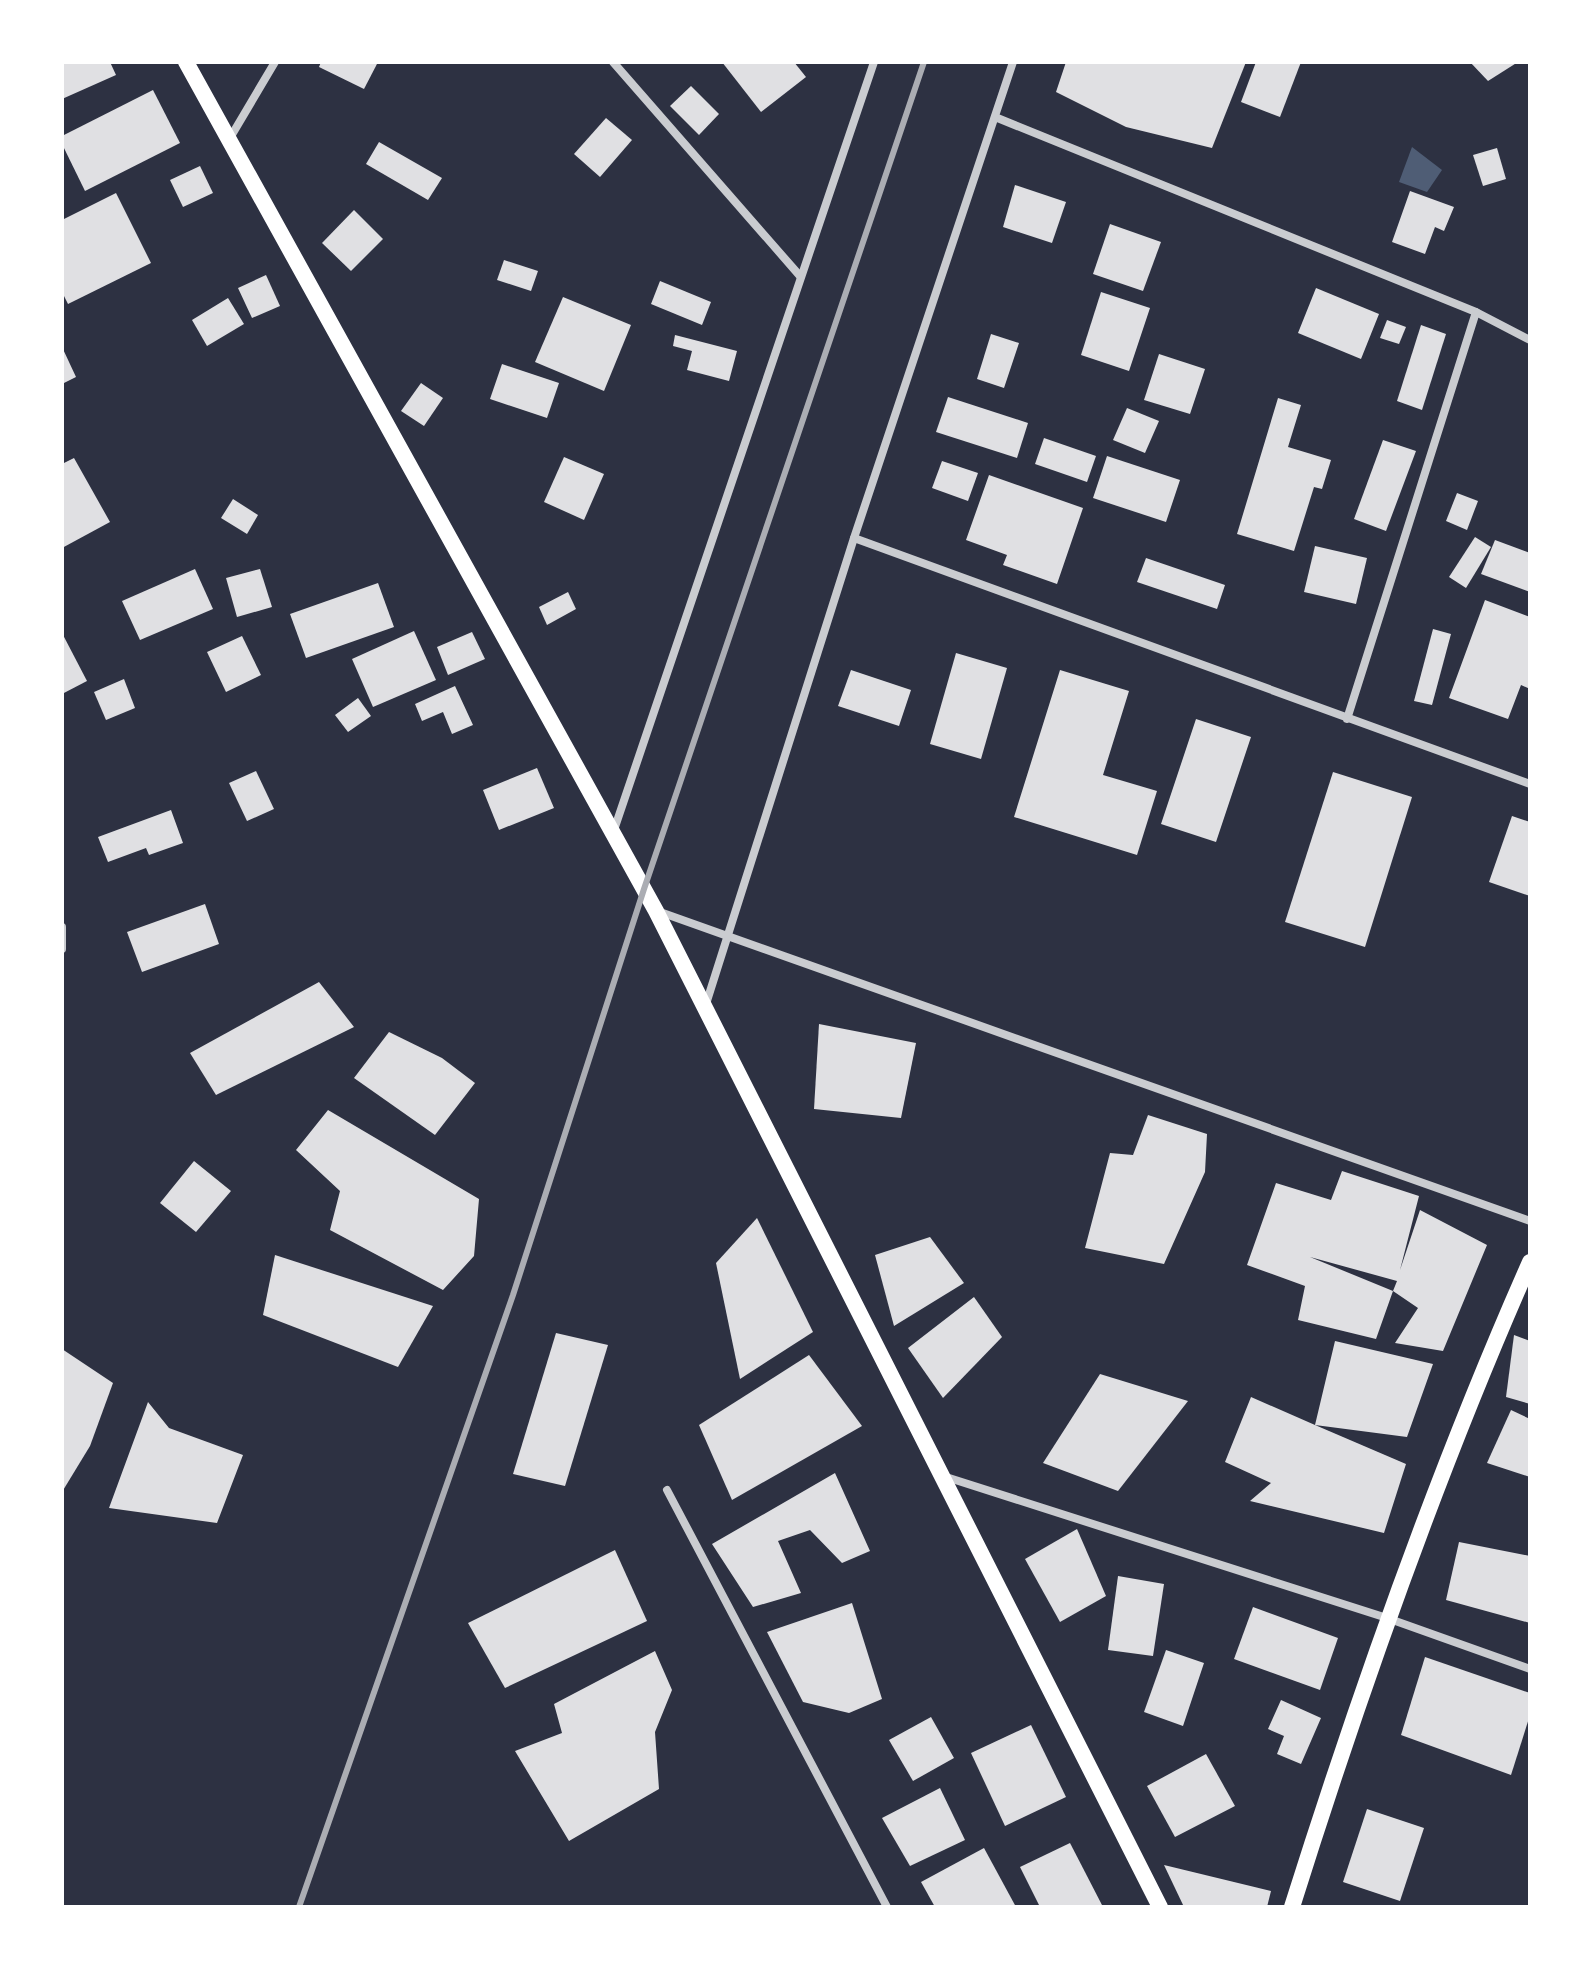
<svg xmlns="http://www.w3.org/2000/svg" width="1592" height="1969" font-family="'Public Sans',sans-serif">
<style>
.water{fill:#4f5d75}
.building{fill:#e0e0e3}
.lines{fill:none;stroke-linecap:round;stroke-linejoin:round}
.minor{stroke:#caccd0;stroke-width:8}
.secondary{stroke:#fff;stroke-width:16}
.rail{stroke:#abadb3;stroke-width:6}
</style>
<rect width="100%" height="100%" fill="#2d3142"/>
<polygon class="water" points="1412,147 1442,170 1427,192 1399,182"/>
<g class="building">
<polygon points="62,62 110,62 116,75 62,99"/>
<polygon points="321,62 378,62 364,89 319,67"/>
<polygon points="722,62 794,62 806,77 761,112"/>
<polygon points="1066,62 1246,62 1212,148 1126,127 1056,92"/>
<polygon points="1256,62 1301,62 1280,117 1241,102"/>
<polygon points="1470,62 1518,62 1488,81"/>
<polygon points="691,86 719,114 699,135 670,106"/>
<polygon points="153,90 180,143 85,191 62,144 62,136"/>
<polygon points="606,118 632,140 600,177 574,154"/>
<polygon points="379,142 442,178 428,200 366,164"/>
<polygon points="1497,148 1506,179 1483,186 1473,155"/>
<polygon points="200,166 213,193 183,207 170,180"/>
<polygon points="1015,185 1066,202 1052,243 1003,227"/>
<polygon points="1410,191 1454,207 1444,231 1435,227 1425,254 1392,242"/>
<polygon points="116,193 151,263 68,304 62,292 62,220"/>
<polygon points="354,210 383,239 351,271 322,243"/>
<polygon points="1110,224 1161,242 1143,291 1093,274"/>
<polygon points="504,260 538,271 531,291 497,280"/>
<polygon points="266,275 280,306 252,318 238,288"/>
<polygon points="660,281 711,302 702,325 651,304"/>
<polygon points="1316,288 1379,314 1361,359 1298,333"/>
<polygon points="1101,292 1150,308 1129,371 1081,355"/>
<polygon points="563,297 631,325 604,391 535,362"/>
<polygon points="228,298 244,324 207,346 192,320"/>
<polygon points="1387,320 1406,327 1399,344 1380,338"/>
<polygon points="1421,325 1446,334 1422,410 1397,401"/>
<polygon points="991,334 1019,343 1004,388 977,379"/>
<polygon points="675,335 737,351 729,381 687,370 692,351 673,346"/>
<polygon points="62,347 76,377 62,384"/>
<polygon points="1159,354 1205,369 1190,414 1144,400"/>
<polygon points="502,364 559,383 547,418 490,399"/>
<polygon points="421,383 443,398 424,426 401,411"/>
<polygon points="948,397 1028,423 1017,458 936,432"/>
<polygon points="1278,398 1301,405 1288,447 1331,460 1322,489 1314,487 1294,551 1237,534"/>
<polygon points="1127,408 1159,421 1145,453 1113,440"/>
<polygon points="1044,438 1096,456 1087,482 1035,464"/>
<polygon points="1383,440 1416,451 1386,531 1354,519"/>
<polygon points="1107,456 1180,480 1166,522 1093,498"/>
<polygon points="564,457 604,474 584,520 544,502"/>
<polygon points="74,458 110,522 62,548 62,464"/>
<polygon points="942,461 978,473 968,501 932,488"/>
<polygon points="989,475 1083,508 1057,584 1003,565 1007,555 966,540"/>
<polygon points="1457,493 1478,501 1467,530 1446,521"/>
<polygon points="233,499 258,515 247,534 221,518"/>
<polygon points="1475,537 1491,547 1466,588 1449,577"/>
<polygon points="1495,540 1530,553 1530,592 1481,574"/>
<polygon points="1315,546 1367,558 1356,604 1304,592"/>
<polygon points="1146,558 1225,585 1217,609 1137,582"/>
<polygon points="195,569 213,609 140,640 122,601"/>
<polygon points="260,569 272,607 237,617 226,578"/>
<polygon points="378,583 394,627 306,658 290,614"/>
<polygon points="568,592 576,609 547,625 539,607"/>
<polygon points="1485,600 1530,617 1530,689 1521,685 1508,719 1449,698"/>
<polygon points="1433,629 1451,634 1432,705 1414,701"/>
<polygon points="414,631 436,680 373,707 352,659"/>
<polygon points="472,632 485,659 448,675 437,647"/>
<polygon points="62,633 87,681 62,694"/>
<polygon points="242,636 261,675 226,692 207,652"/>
<polygon points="956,653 1007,668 981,759 930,744"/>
<polygon points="851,670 911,690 899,726 838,706"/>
<polygon points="1060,670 1129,691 1103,775 1157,791 1137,855 1014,817"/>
<polygon points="124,679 135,708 106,720 94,692"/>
<polygon points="455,686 473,725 452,734 443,712 422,721 415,704"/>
<polygon points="358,698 371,716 348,732 335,715"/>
<polygon points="1196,719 1251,737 1216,842 1161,824"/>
<polygon points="537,768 554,808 499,830 483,790"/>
<polygon points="256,771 274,809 247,821 229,783"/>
<polygon points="1333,772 1412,797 1365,947 1285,922"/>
<polygon points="171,810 183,843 149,855 146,848 108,862 98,837"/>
<polygon points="1512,816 1530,822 1530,896 1489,882"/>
<polygon points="205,904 219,944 142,972 127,932"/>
<polygon points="319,982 354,1027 216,1095 190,1053"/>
<polygon points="819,1024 916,1043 901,1118 814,1109"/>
<polygon points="389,1032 442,1058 475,1083 435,1135 354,1078"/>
<polygon points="328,1110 479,1199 474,1256 443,1290 330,1230 340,1191 296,1150"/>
<polygon points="1148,1115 1207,1134 1205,1172 1164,1264 1085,1248 1110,1153 1133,1155"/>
<polygon points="194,1161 231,1191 196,1232 160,1203"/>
<polygon points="1342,1171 1419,1196 1400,1270 1420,1210 1487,1245 1443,1351 1395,1343 1418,1308 1393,1291 1397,1281 1310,1257 1393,1291 1376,1339 1298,1320 1305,1286 1247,1265 1276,1183 1331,1200"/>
<polygon points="757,1218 813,1332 740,1379 716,1263"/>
<polygon points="930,1237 964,1283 894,1326 875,1255"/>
<polygon points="275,1255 433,1306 398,1367 263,1315"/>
<polygon points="974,1297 1002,1337 943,1398 908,1348"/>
<polygon points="556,1333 608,1345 565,1486 513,1474"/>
<polygon points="1514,1335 1530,1341 1530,1404 1506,1397"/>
<polygon points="1335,1341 1433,1364 1407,1437 1315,1425 1406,1464 1384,1533 1250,1501 1271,1483 1225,1462 1251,1397 1315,1425"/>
<polygon points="62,1349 113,1383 90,1446 62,1492"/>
<polygon points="809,1355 862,1426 732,1500 699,1425"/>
<polygon points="1100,1374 1188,1401 1118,1491 1043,1463"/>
<polygon points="148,1402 169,1428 243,1455 217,1523 109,1508"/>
<polygon points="1511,1410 1530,1419 1530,1477 1487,1463"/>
<polygon points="835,1473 870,1551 842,1563 810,1530 778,1541 801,1593 753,1607 712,1544"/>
<polygon points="1077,1529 1106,1596 1060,1622 1025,1559"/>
<polygon points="1459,1542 1530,1556 1530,1623 1446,1600"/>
<polygon points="615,1550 647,1621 505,1688 468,1623"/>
<polygon points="1118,1576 1164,1584 1153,1656 1108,1650"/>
<polygon points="852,1603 882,1699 849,1713 803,1702 767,1632"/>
<polygon points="1253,1607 1338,1638 1320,1690 1234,1659"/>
<polygon points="1166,1650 1204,1663 1183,1726 1144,1712"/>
<polygon points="655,1651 672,1690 655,1732 659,1789 569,1841 515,1751 562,1733 554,1704"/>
<polygon points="1425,1657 1530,1693 1530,1715 1511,1775 1401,1735"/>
<polygon points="1281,1700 1321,1718 1301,1764 1277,1754 1284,1736 1268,1729"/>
<polygon points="931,1717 954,1758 913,1781 889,1740"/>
<polygon points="1031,1725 1066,1797 1005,1826 971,1753"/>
<polygon points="1206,1754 1235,1806 1175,1837 1147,1786"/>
<polygon points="940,1788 965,1840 910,1866 882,1818"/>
<polygon points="1367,1809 1424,1828 1400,1901 1343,1882"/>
<polygon points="1070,1843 1103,1907 1040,1907 1020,1867"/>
<polygon points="984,1848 1016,1907 935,1907 921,1882"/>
<polygon points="1164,1865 1271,1891 1267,1907 1184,1907"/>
</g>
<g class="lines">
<g class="minor">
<polyline points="613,62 800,276"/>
<polyline points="995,117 1476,312 1530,340"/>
<polyline points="230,138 275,62"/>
<polyline points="854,538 1530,784"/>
<polyline points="1347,719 1476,312"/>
<polyline points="614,830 874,62"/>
<polyline points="660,912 1530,1221"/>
<polyline points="62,927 62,949"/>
<polyline points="706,1004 854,538 1013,62"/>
<polyline points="946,1477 1387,1618 1530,1669"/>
<polyline points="667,1490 887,1907"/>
</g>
<g class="secondary">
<polyline points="186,62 656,911 1160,1907"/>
<path d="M1292,1907C1361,1688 1437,1472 1530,1262"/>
</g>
<polyline class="rail" points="299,1907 513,1295 644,889 924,62"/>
</g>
<rect width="1592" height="1969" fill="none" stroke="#ffffff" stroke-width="128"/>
</svg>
